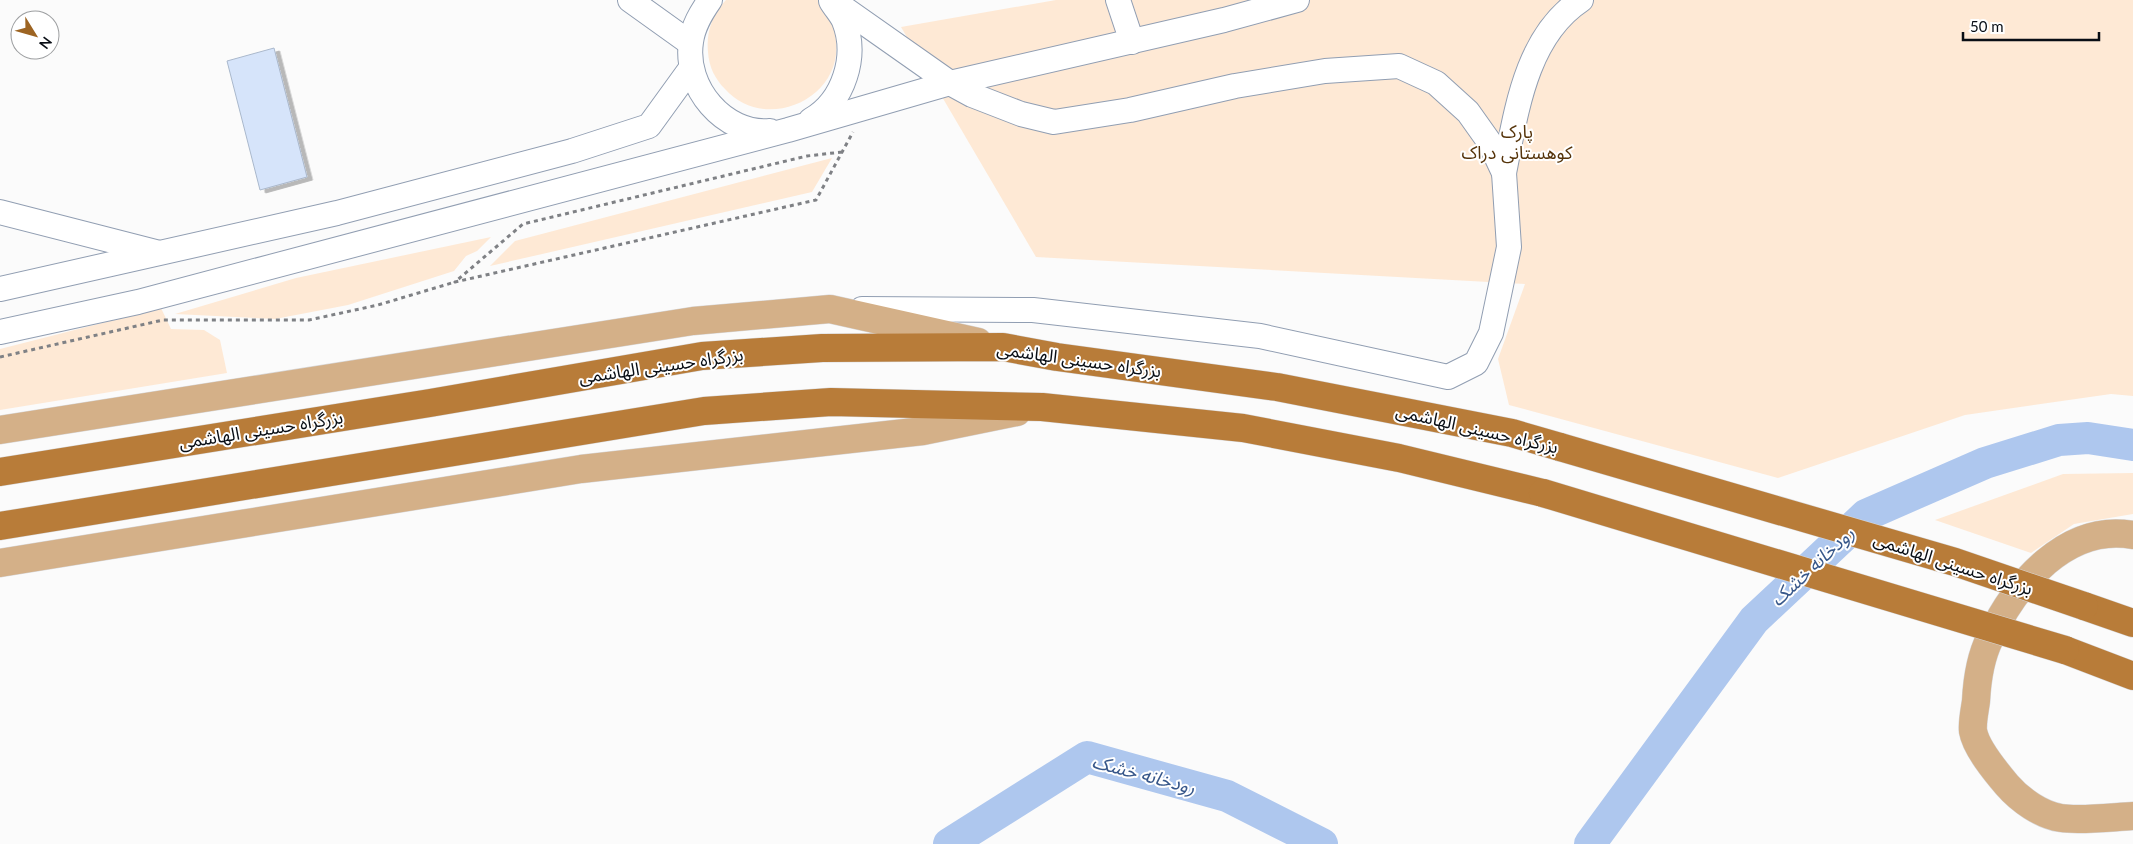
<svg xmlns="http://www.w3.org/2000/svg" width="2133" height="844" font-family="Lato,'Noto Sans Arabic',sans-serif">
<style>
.green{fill:#fee9d5}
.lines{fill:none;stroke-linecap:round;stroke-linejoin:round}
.river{stroke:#aec7ee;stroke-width:32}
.building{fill:#d6e4fa;stroke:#aab8cc;filter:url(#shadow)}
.minor-casing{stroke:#919eb2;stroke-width:26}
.major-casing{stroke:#d8d8da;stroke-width:29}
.highway-casing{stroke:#d8d8da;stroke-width:29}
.path{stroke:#7f8185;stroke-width:3;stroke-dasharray:4 4;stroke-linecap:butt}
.minor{stroke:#fff;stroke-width:24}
.major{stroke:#d4b088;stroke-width:28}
.highway{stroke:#b87c39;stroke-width:28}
.highway-bridge-casing{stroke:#d8d8da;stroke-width:29;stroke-linecap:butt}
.highway-bridge{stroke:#b87c39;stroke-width:28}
.labels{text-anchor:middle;stroke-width:4;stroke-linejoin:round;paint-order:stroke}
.park-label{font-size:18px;fill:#553309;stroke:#fff}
.street-label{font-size:18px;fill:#090e15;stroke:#fff}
.water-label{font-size:19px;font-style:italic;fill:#37578a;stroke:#fff}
</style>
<defs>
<filter id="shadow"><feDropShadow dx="5.5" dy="3" stdDeviation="0" flood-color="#0004"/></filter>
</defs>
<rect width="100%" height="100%" fill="#fbfbfb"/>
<g class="green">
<path d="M726,0H818L820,2C828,14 835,25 836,40C843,100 764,133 725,89C715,79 709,67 708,52C706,33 712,14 726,0Z"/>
<polygon points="1056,0 2133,0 2133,396 2111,394 1965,415 1778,478 1509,405 1498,359 1525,284 1036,257 901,27"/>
<polygon points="832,158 812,192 490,266 515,241"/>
<polygon points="491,237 477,251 466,256 454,271 348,305 275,319 175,314 296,278"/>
<polygon points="161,308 171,329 204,330 220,340 227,373 0,410 0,349"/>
<polygon points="2133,473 2133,514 2074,524 2031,553 1935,520 2063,474"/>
</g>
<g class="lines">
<g class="river">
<polyline points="949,844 1087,757 1227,796 1322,844"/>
<polyline points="1590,844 1754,620 1866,515 1985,463 2059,440 2088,438 2133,445"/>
</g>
</g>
<polygon class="building" points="274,48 307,177 260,190 227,61"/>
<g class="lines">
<defs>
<g id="minor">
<polyline points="630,0 690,43"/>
<path d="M710,0C701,13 693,26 691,42C684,87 724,135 770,131"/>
<polyline points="832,0 950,83 972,95 1021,114 1054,122 1130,110 1235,86 1325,71 1399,66 1436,83 1468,112 1490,143 1504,173 1509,247 1491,333 1476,363 1448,377 1260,336 1033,310 862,309"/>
<polyline points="1118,0 1132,42"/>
<path d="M811,120C844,101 858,56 844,21C841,14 835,8 831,1"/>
<path d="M1504,173C1516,114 1525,37 1581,0"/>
<polyline points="0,212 156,252"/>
<polyline points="0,289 337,213 572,151 649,126 691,68"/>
<polyline points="0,332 138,302 788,130 950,83 1224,20 1297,0"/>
</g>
<g id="major">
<polyline points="0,430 693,321 830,309 978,342"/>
<path d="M2133,535C2067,523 2015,584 1990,638C1981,656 1977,681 1976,701C1975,709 1972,722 1973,731C1976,748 1996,772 2007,785C2020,800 2041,815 2061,818C2080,821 2113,817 2133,816"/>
<polyline points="0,563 581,469 923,431 1017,412"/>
</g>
<g id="highway">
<polyline points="0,472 430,403 702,356 822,348 1003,347 1057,357 1277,387 1512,433 1560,447"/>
<polyline points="0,526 704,411 831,402 1042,407 1243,428 1399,458 1543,493"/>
<polyline points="2084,606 2133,623"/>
<polyline points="2065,650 2133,676"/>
</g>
</defs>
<use href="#minor" class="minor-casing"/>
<use href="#major" class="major-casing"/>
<use href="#highway" class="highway-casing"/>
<g class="path">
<polyline points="842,152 807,156 523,224 455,282 816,200 853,132"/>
<polyline points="0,357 163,320 309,320 378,305 455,282"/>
</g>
<use href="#minor" class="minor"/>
<use href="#major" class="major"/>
<use href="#highway" class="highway"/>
<defs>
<g id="highway-bridge">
<polyline points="1560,447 1955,562 2084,606"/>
<polyline points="1543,493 2065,650"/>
</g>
</defs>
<use href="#highway-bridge" class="highway-bridge-casing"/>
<use href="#highway-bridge" class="highway-bridge"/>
</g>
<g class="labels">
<g class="park-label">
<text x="1517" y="138">پارک<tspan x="1517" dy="21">کوهستانی دراک</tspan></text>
</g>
<g class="street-label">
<text transform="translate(1079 360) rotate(8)" y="6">بزرگراه حسینی الهاشمی</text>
<text transform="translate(661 366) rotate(-8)" y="6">بزرگراه حسینی الهاشمی</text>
<text transform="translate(1477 429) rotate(13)" y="6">بزرگراه حسینی الهاشمی</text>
<text transform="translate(261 430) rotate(-9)" y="6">بزرگراه حسینی الهاشمی</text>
<text transform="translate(1953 564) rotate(18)" y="6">بزرگراه حسینی الهاشمی</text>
</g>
<g class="water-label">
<text transform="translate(1812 566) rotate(-43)" y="7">رودخانه خشک</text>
<text transform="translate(1144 774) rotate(15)" y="7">رودخانه خشک</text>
</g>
</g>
<g transform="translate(35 35) rotate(127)"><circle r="24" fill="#ffffff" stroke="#9d9fa1"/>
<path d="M0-4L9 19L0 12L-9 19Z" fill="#9d6422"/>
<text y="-8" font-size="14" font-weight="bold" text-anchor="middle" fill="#090e15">N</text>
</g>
<path d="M1963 32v8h136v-8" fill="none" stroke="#090e15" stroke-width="2.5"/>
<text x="1970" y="32" font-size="15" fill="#090e15" stroke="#ffffff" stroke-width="4" paint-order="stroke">50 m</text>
</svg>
